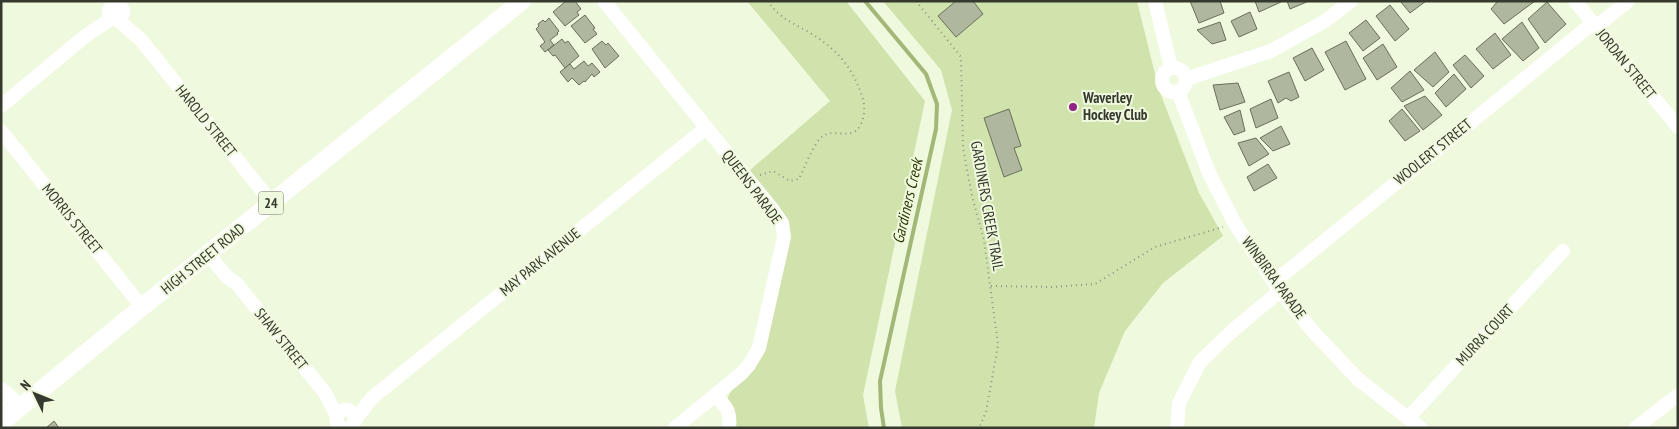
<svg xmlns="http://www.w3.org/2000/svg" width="1679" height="429" font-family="'PT Sans Narrow',sans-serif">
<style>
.green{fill:#d1e3ad}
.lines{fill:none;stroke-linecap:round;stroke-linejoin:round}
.stream{stroke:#a3b777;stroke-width:4}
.building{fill:#afb89e;stroke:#687058}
.path{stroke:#8e9582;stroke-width:2;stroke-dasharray:1 4;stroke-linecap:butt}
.minor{stroke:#fff;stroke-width:14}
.major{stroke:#fff;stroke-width:18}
.poi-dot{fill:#912485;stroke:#eff9dd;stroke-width:2}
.labels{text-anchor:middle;stroke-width:4;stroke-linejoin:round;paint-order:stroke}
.shield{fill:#eff9dd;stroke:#6d7362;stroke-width:1}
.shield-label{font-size:14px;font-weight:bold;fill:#35392e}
.street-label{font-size:15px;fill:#35392e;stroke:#eff9dd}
.poi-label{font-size:15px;font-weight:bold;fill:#35392e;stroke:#eff9dd;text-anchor:start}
.water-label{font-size:16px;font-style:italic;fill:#2c3807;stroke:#eff9dd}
</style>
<rect width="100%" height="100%" fill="#eff9dd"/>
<g class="green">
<polygon points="747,1 846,1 925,101 863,395 869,428 735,428 727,399 731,391 746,378 789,244 749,171 830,101"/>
<polygon points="883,1 1137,1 1159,90 1199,193 1223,236 1163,283 1125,331 1099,393 1094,428 902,428 895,391 952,110 941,70"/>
</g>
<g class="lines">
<polyline class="stream" points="865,1 926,74 937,104 936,129 880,381 881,408 884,428"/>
</g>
<g class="building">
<polygon points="566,1 575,1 581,9 577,12 579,15 565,26 553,12"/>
<polygon points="956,1 973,1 983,14 956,37 938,16"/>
<polygon points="1190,1 1220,1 1224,13 1199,23"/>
<polygon points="1255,1 1281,1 1281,2 1259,12"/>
<polygon points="1287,1 1309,1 1290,9"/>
<polygon points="1400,1 1426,1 1410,13"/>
<polygon points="1498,1 1535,1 1504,24 1491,9"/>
<polygon points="1547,2 1566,24 1545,43 1528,19"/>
<polygon points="1390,5 1409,29 1395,41 1376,16"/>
<polygon points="1250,12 1257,29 1239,37 1231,21"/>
<polygon points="585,15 595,28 593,29 597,34 585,43 571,26"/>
<polygon points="549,18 559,31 557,33 558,34 550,40 554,45 545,52 540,46 545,42 536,29 539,26 538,24 543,20 545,22"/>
<polygon points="1366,20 1380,38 1363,51 1349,33"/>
<polygon points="1220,22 1226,40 1212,44 1197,30"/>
<polygon points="1522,22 1539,48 1523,61 1502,39"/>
<polygon points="1495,33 1511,55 1493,69 1476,49"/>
<polygon points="562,39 565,43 568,41 579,56 565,68 555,55 553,56 548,50"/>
<polygon points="602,41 606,45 608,43 619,56 605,68 592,49"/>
<polygon points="1346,41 1366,79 1345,90 1325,52"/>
<polygon points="1383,44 1397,67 1377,80 1363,58"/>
<polygon points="1312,48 1324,70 1305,81 1293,58"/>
<polygon points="1435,52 1449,72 1433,87 1414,70"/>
<polygon points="1465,55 1484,76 1471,88 1453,65"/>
<polygon points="584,61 588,66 592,63 600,72 594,77 592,74 585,82 584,81 579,85 572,78 568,82 560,72 570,64 574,69"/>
<polygon points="1410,71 1424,90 1402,102 1391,88"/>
<polygon points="1289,72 1299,97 1291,101 1286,98 1278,103 1268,81"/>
<polygon points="1454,74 1466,89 1446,107 1435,93"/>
<polygon points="1238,83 1245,102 1220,110 1213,85"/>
<polygon points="1425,96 1442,115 1423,130 1404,106"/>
<polygon points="1271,99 1278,118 1256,128 1250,109"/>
<polygon points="1009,109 1021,146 1014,148 1022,170 1004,177 984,118"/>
<polygon points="1402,109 1420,131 1405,141 1389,121"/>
<polygon points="1240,110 1245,131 1234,135 1224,117"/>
<polygon points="1281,126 1290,144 1273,151 1260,138"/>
<polygon points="1256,138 1269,154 1249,166 1238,143"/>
<polygon points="1268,164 1277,178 1254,191 1247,177"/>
<polygon points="54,421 59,428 46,428"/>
</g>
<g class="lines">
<g class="path">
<polyline points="916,1 961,57 963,148 972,196 984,240 998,345 986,412 979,428"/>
<path d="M760,175L773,171L790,181L799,179C804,169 814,142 823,136C835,128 851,141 860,126C866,115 865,104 861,93C850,63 834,47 807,31C792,23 778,17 768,1"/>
<polyline points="991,286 1053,287 1095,284 1155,247 1223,227"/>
</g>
<g class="minor">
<polyline points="604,1 773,210 782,223 784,237 759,348 749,365 742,373 675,428"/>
<polyline points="1155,1 1171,68"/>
<polyline points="1575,1 1678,127"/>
<circle cx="116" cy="12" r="7"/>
<polyline points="117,19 141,40 272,203"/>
<polyline points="1596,27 1628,1"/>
<circle cx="1174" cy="80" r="12"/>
<polyline points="1186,79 1271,51 1325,21 1351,1"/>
<polyline points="1178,92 1209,173 1235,224 1280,291 1317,336 1359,380 1421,428"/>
<polyline points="1,106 84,37 112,18"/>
<polyline points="1,131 142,307"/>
<polyline points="208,254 227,277 237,284 325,393 337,416"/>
<polyline points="1274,282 1593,23"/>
<polyline points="1,389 11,397 21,407"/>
<path d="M716,395C726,408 731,410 729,428"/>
<polyline points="1,407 5,420"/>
<polyline points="356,418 373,397 706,128"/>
<polyline points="1408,418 1563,251"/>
<path d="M342,428C324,415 354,398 355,421L350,428"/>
<polyline points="1177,428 1179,403 1200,362 1232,331 1280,291"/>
<polyline points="1636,428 1678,395"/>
</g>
<polyline class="major" points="1,423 142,307 522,1"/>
</g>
<circle class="poi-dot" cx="1073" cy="107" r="5"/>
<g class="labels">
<rect class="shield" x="258.5" y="191.5" width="25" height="23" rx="4"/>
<g class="shield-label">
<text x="271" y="208">24</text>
</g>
<g class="street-label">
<text transform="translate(1626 64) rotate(51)" y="5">JORDAN STREET</text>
<text transform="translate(206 121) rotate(51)" y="5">HAROLD STREET</text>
<text transform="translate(1433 152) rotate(-39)" y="5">WOOLERT STREET</text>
<text transform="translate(752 187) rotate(53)" y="5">QUEENS PARADE</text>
<text transform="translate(987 206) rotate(80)" y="5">GARDINERS CREEK TRAIL</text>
<text transform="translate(72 219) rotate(51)" y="5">MORRIS STREET</text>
<text transform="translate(203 259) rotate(-39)" y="5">HIGH STREET ROAD</text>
<text transform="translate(540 262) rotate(-39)" y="5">MAY PARK AVENUE</text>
<text transform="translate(1274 278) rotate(54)" y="5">WINBIRRA PARADE</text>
<text transform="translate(1485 335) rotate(-47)" y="5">MURRA COURT</text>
<text transform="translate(281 339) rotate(51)" y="5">SHAW STREET</text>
</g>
<g class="poi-label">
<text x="1083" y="103">Waverley<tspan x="1083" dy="17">Hockey Club</tspan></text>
</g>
<g class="water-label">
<text transform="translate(907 201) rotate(-77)" y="6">Gardiners Creek</text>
</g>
</g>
<rect width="1679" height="429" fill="none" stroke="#35392e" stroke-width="5"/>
<g transform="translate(35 394) rotate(313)" stroke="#eff9dd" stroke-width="4" paint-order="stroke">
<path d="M0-4L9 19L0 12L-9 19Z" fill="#35392e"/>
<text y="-8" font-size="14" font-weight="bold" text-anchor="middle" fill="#35392e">N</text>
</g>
</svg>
